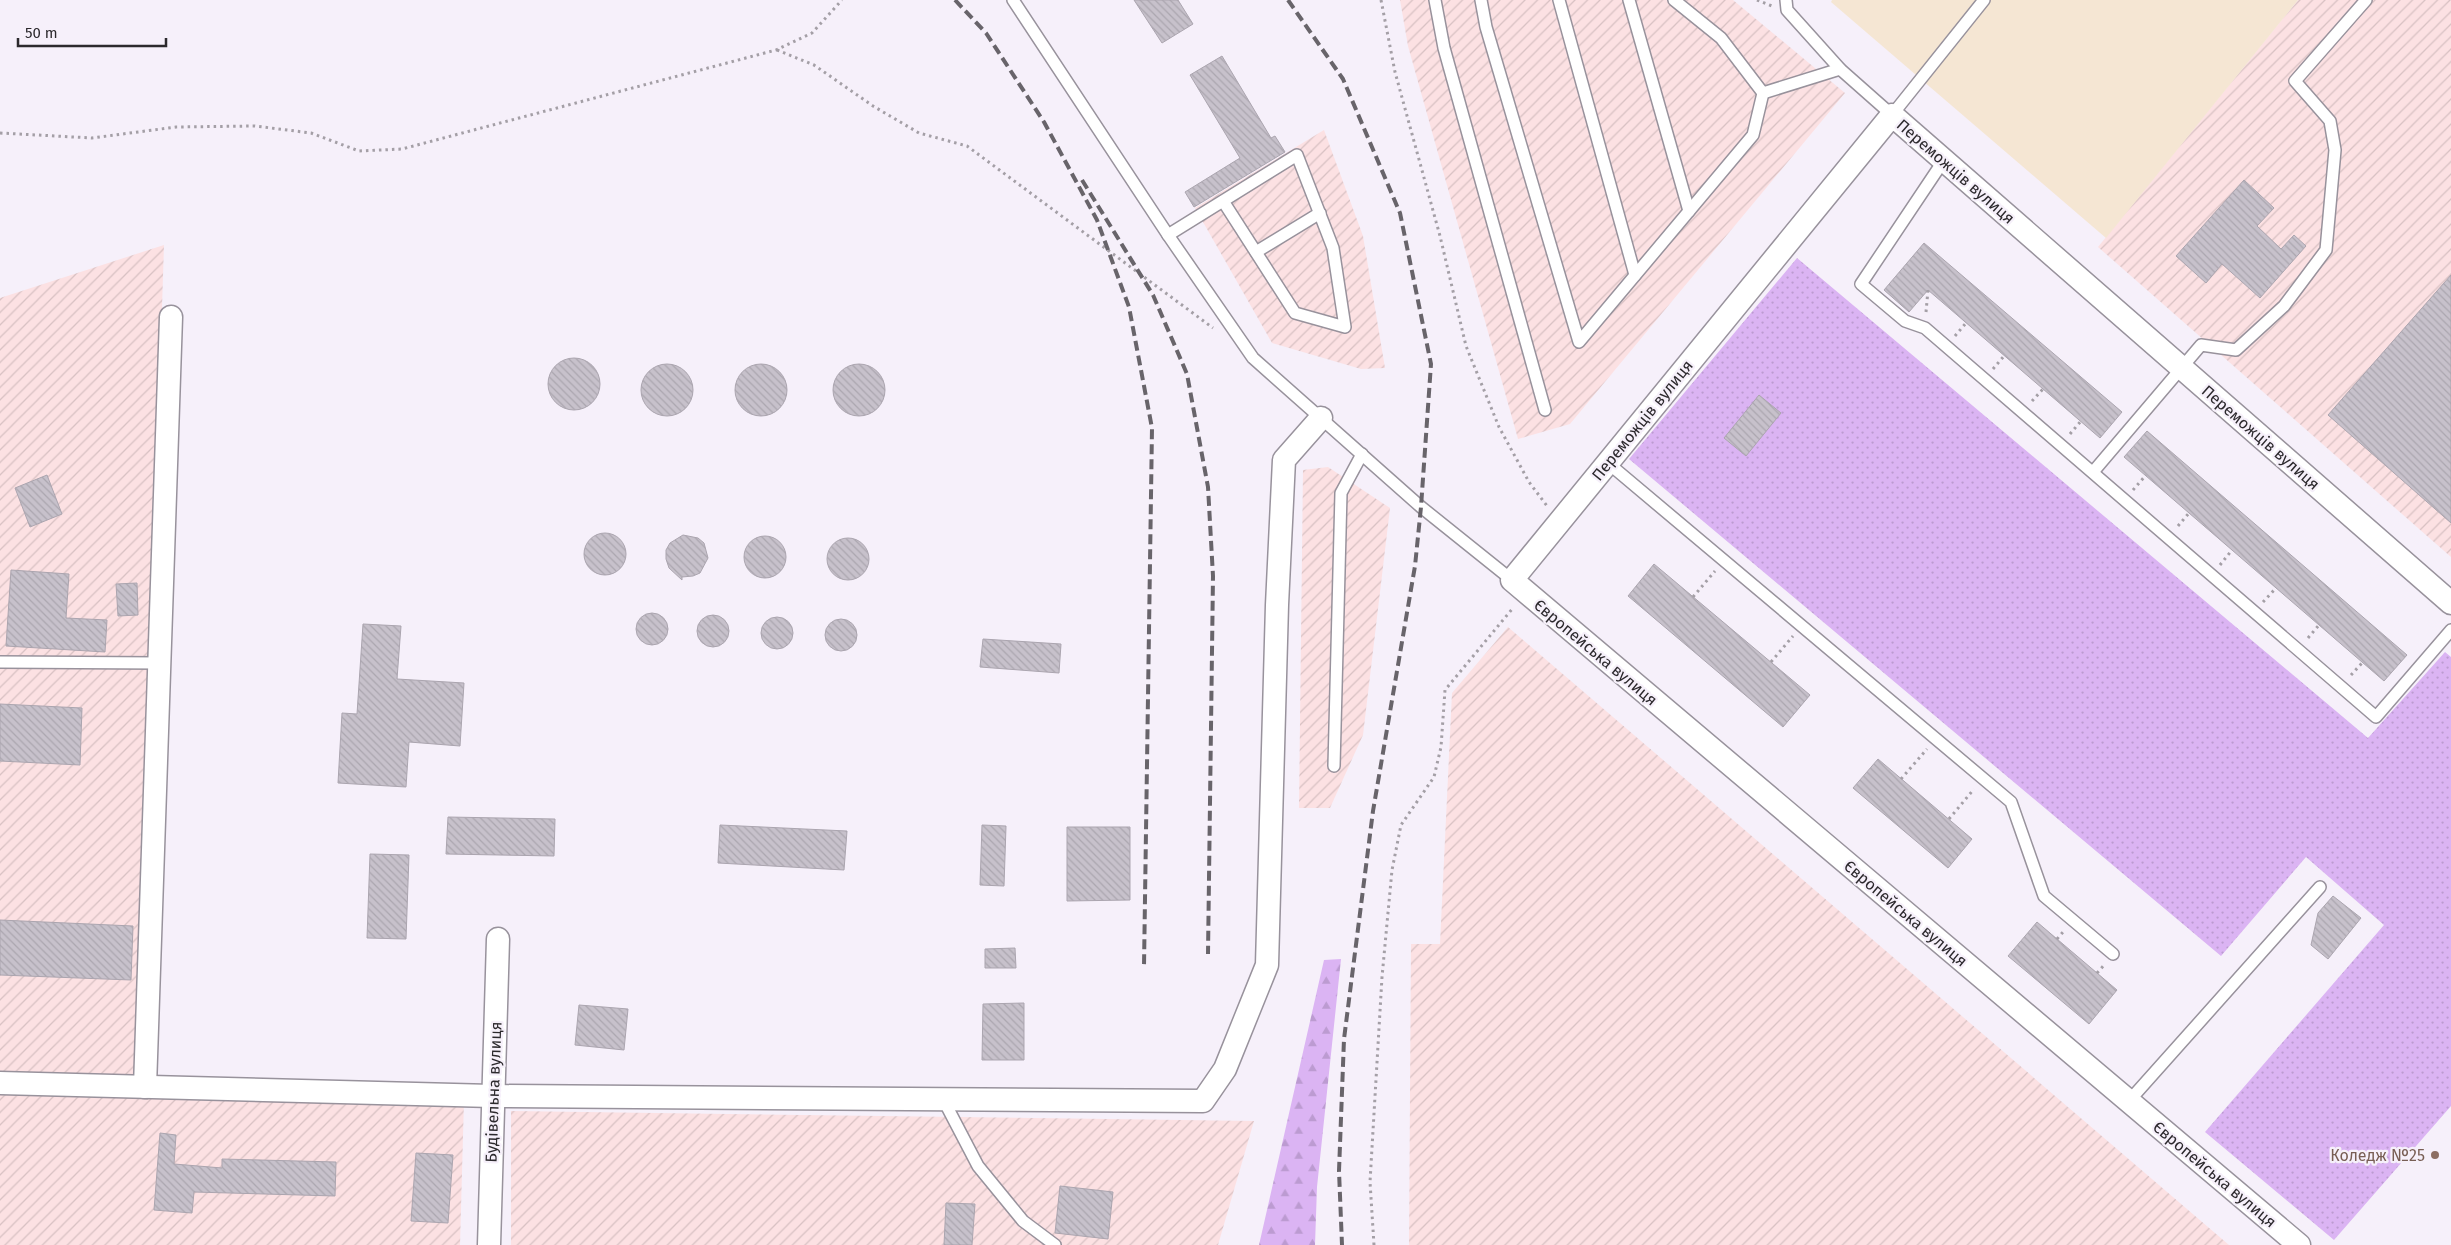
<svg xmlns="http://www.w3.org/2000/svg" width="2451" height="1245" font-family="'Fira Sans',sans-serif">
<style>
.industrial{fill:url(#industrial-furrows)}
.medical{fill:#f5e6d3}
.grass{fill:url(#grass-dots)}
.forest{fill:url(#forest-firs)}
.building{fill:url(#building-back-hatch);stroke:#aba5af}
.lines{fill:none;stroke-linecap:round;stroke-linejoin:round}
.lane-casing{stroke:#98929c;stroke-width:14}
.street-casing{stroke:#98929c;stroke-width:25}
.path{stroke:#a49fa6;stroke-width:3;stroke-dasharray:2.5 4;stroke-linecap:butt}
.lane{stroke:#fff;stroke-width:11}
.street{stroke:#fff;stroke-width:22}
.rail{stroke:#68646a;stroke-width:4;stroke-dasharray:10 5;stroke-linecap:butt}
.education-dot{fill:#8d6e63;stroke:#f6f0fa;stroke-width:2}
.labels{text-anchor:middle;stroke-width:4.5;stroke-linejoin:round;paint-order:stroke}
.street-label{font-size:16px;fill:#2c292d;stroke:#f6f0fa}
.education-label{font-size:16px;fill:#785e54;stroke:#f6f0fa;text-anchor:end}
</style>
<defs>
<pattern id="industrial-furrows" width="10" height="10" patternUnits="userSpaceOnUse" patternTransform="scale(1.25)"><rect width="10" height="10" fill="#fce1e3"/><path d="M-1 1l2-2M0 10L10 0M9 11l2-2" fill="none" stroke="#d8c1c3"/></pattern>
<pattern id="grass-dots" width="8" height="8" patternUnits="userSpaceOnUse" patternTransform="scale(1.25)"><rect width="8" height="8" fill="#dbb4f3"/><path d="M2 2h.1M6 6h.1" fill="none" stroke="#bc9bd1" stroke-width="1.8" stroke-linecap="round"/></pattern>
<pattern id="forest-firs" width="22" height="20" patternUnits="userSpaceOnUse" patternTransform="scale(1.25)"><rect width="22" height="20" fill="#dbb4f3"/><path d="M5 1l3.5 6h-7zM16 11l3.5 6h-7z" fill="#bc9bd1"/></pattern>
<pattern id="building-back-hatch" width="6" height="6" patternUnits="userSpaceOnUse" patternTransform="scale(1.25)"><rect width="6" height="6" fill="#c7c1cb"/><path d="M-1 5l2 2M0 0l6 6M5-1l2 2" fill="none" stroke="#aba6af"/></pattern>
</defs>
<rect width="100%" height="100%" fill="#f6f0fa"/>
<g class="industrial">
<polygon points="1400,0 1733,0 1845,93 1570,424 1518,439 1408,46"/>
<polygon points="2298,0 2451,0 2451,557 2098,247"/>
<polygon points="1324,130 1363,236 1385,368 1361,369 1272,343 1195,208"/>
<polygon points="164,245 137,1090 464,1100 460,1245 0,1245 0,298"/>
<polygon points="1328,467 1390,508 1363,735 1330,808 1299,808 1303,470"/>
<polygon points="1508,627 2229,1245 1409,1245 1411,944 1440,944 1452,693"/>
<polygon points="511,1111 1254,1121 1218,1245 511,1245"/>
</g>
<polygon class="medical" points="1832,0 2298,0 2106,238 1831,2"/>
<polygon class="grass" points="1797,258 2368,738 2445,652 2451,657 2451,1106 2334,1240 2205,1132 2384,925 2306,857 2221,956 1629,459"/>
<polygon class="forest" points="1341,959 1317,1187 1315,1245 1259,1245 1324,960"/>
<g class="building">
<polygon points="1134,0 1178,0 1193,24 1162,43"/>
<polygon points="1222,56 1271,138 1275,136 1285,152 1194,207 1185,192 1240,158 1190,75"/>
<polygon points="2244,180 2274,208 2257,226 2281,249 2294,235 2306,246 2260,298 2222,264 2206,283 2176,256"/>
<polygon points="1924,243 2122,412 2100,438 1928,290 1909,312 1884,290"/>
<polygon points="2451,275 2451,523 2328,415"/>
<circle cx="574" cy="384" r="26"/>
<circle cx="761" cy="390" r="26"/>
<circle cx="667" cy="390" r="26"/>
<circle cx="859" cy="390" r="26"/>
<polygon points="1759,395 1781,413 1746,456 1724,438"/>
<polygon points="2147,431 2407,655 2384,681 2124,457"/>
<polygon points="47,475 62,514 30,527 15,488"/>
<circle cx="605" cy="554" r="21"/>
<polygon points="683,535 698,538 704,543 708,558 700,573 693,576 682,577 682,580 669,568 666,559 666,550 670,543"/>
<circle cx="765" cy="557" r="21"/>
<circle cx="848" cy="559" r="21"/>
<polygon points="1654,564 1810,695 1783,727 1628,596"/>
<polygon points="11,570 69,574 66,618 107,620 105,652 6,646"/>
<polygon points="137,583 138,615 118,616 116,584"/>
<circle cx="652" cy="629" r="16"/>
<circle cx="713" cy="631" r="16"/>
<circle cx="777" cy="633" r="16"/>
<circle cx="841" cy="635" r="16"/>
<polygon points="363,624 401,626 397,679 464,683 460,746 409,742 406,787 338,783 342,713 357,714"/>
<polygon points="983,639 1061,644 1059,673 980,667"/>
<polygon points="0,704 82,708 80,765 0,761"/>
<polygon points="1878,759 1972,839 1948,868 1853,788"/>
<polygon points="448,817 555,819 554,856 446,854"/>
<polygon points="720,825 847,831 844,870 718,863"/>
<polygon points="982,825 1006,826 1004,886 980,885"/>
<polygon points="1067,827 1130,827 1130,900 1067,901"/>
<polygon points="370,854 409,855 406,939 367,938"/>
<polygon points="2333,896 2361,918 2328,959 2311,945 2318,913"/>
<polygon points="0,920 133,926 131,980 0,975"/>
<polygon points="2037,922 2117,990 2089,1024 2008,956"/>
<polygon points="1015,948 1016,968 985,968 985,949"/>
<polygon points="1024,1003 1024,1060 982,1060 983,1004"/>
<polygon points="579,1005 628,1009 624,1050 575,1045"/>
<polygon points="160,1133 176,1135 174,1164 222,1168 222,1159 336,1162 335,1196 194,1192 192,1213 154,1210"/>
<polygon points="416,1153 453,1155 448,1223 411,1221"/>
<polygon points="1060,1186 1113,1192 1108,1239 1055,1233"/>
<polygon points="946,1203 975,1204 972,1245 944,1245"/>
</g>
<g class="lines">
<defs>
<g id="lane">
<polyline points="1013,0 1168,235 1253,358 1421,507 1512,580"/>
<polyline points="1435,0 1444,48 1545,410"/>
<polyline points="1481,0 1486,27 1579,342 1753,135 1763,93 1721,38 1674,0"/>
<polyline points="1559,0 1635,275"/>
<polyline points="1629,0 1689,211"/>
<polyline points="1786,0 1787,10 1840,69 1892,115 1984,0"/>
<polyline points="1763,93 1840,69"/>
<polyline points="1944,160 1861,284 1905,321 1925,328 2376,717 2451,630"/>
<polyline points="1168,235 1297,155 1333,248 1345,327 1295,313 1223,201"/>
<polyline points="1256,252 1320,213"/>
<polyline points="1608,463 2011,802 2044,896 2113,954"/>
<polyline points="2093,472 2201,345 2236,350 2284,306 2326,250 2335,150 2330,121 2295,81 2366,0"/>
<polyline points="0,662 159,663"/>
<polyline points="1334,766 1341,493 1362,454"/>
<polyline points="943,1099 978,1166 1023,1221 1055,1245"/>
<polyline points="2129,1101 2320,887"/>
</g>
<g id="street">
<polyline points="0,1083 492,1096 1203,1101 1225,1069 1267,965 1277,605 1284,460 1321,418"/>
<polyline points="145,1087 171,317"/>
<polyline points="489,1245 498,939"/>
<polyline points="2299,1245 1512,580 1892,115 2451,603"/>
</g>
</defs>
<use href="#lane" class="lane-casing"/>
<use href="#street" class="street-casing"/>
<g class="path">
<polyline points="1381,0 1395,72 1440,236 1466,346 1499,427 1529,482 1547,506"/>
<polyline points="1757,0 1772,6"/>
<polyline points="777,50 814,65 873,106 919,133 967,146 1213,328"/>
<polyline points="0,133 92,138 176,127 255,126 311,133 359,151 402,149 776,50 812,33 842,0"/>
<polyline points="1926,312 1928,290"/>
<polyline points="1955,336 1966,323"/>
<polyline points="1993,369 2004,356"/>
<polyline points="2032,401 2043,389"/>
<polyline points="2070,434 2081,421"/>
<polyline points="2133,490 2146,475"/>
<polyline points="2178,526 2189,513"/>
<polyline points="2220,565 2232,550"/>
<polyline points="1693,597 1715,571"/>
<polyline points="2263,602 2276,588"/>
<polyline points="2308,638 2319,625"/>
<polyline points="1771,662 1793,636"/>
<polyline points="2351,675 2362,663"/>
<polyline points="1901,779 1927,749"/>
<polyline points="1949,819 1974,789"/>
<polyline points="2057,939 2063,932"/>
<polyline points="2097,973 2105,964"/>
<polyline points="1374,1245 1370,1182 1382,977 1392,870 1401,825 1434,777 1441,747 1445,690 1513,608"/>
</g>
<use href="#lane" class="lane"/>
<use href="#street" class="street"/>
<g class="rail">
<polyline points="955,0 986,33 1044,122 1097,220 1129,307 1152,428 1144,966"/>
<polyline points="1288,0 1343,79 1400,213 1431,364 1421,507 1415,566 1373,811 1344,1039 1339,1171 1342,1245"/>
<polyline points="1082,180 1153,295 1187,374 1208,487 1213,576 1208,954"/>
</g>
</g>
<circle class="education-dot" cx="2435" cy="1155" r="5"/>
<g class="labels">
<g class="street-label">
<text transform="translate(1956 171) rotate(41)" y="6">Переможців вулиця</text>
<text transform="translate(1642 420) rotate(-51)" y="6">Переможців вулиця</text>
<text transform="translate(2261 437) rotate(41)" y="6">Переможців вулиця</text>
<text transform="translate(1596 652) rotate(40)" y="6">Європейська вулиця</text>
<text transform="translate(1906 913) rotate(40)" y="6">Європейська вулиця</text>
<text transform="translate(493 1092) rotate(-88)" y="6">Будівельна вулиця</text>
<text transform="translate(2215 1174) rotate(40)" y="6">Європейська вулиця</text>
</g>
<g class="education-label">
<text x="2425" y="1161">Коледж №25</text>
</g>
</g>
<path d="M18 38v8h148v-8" fill="none" stroke="#2c292d" stroke-width="2.5"/>
<text x="25" y="38" font-size="15" fill="#2c292d" stroke="#f6f0fa" stroke-width="4" paint-order="stroke">50 m</text>
</svg>
